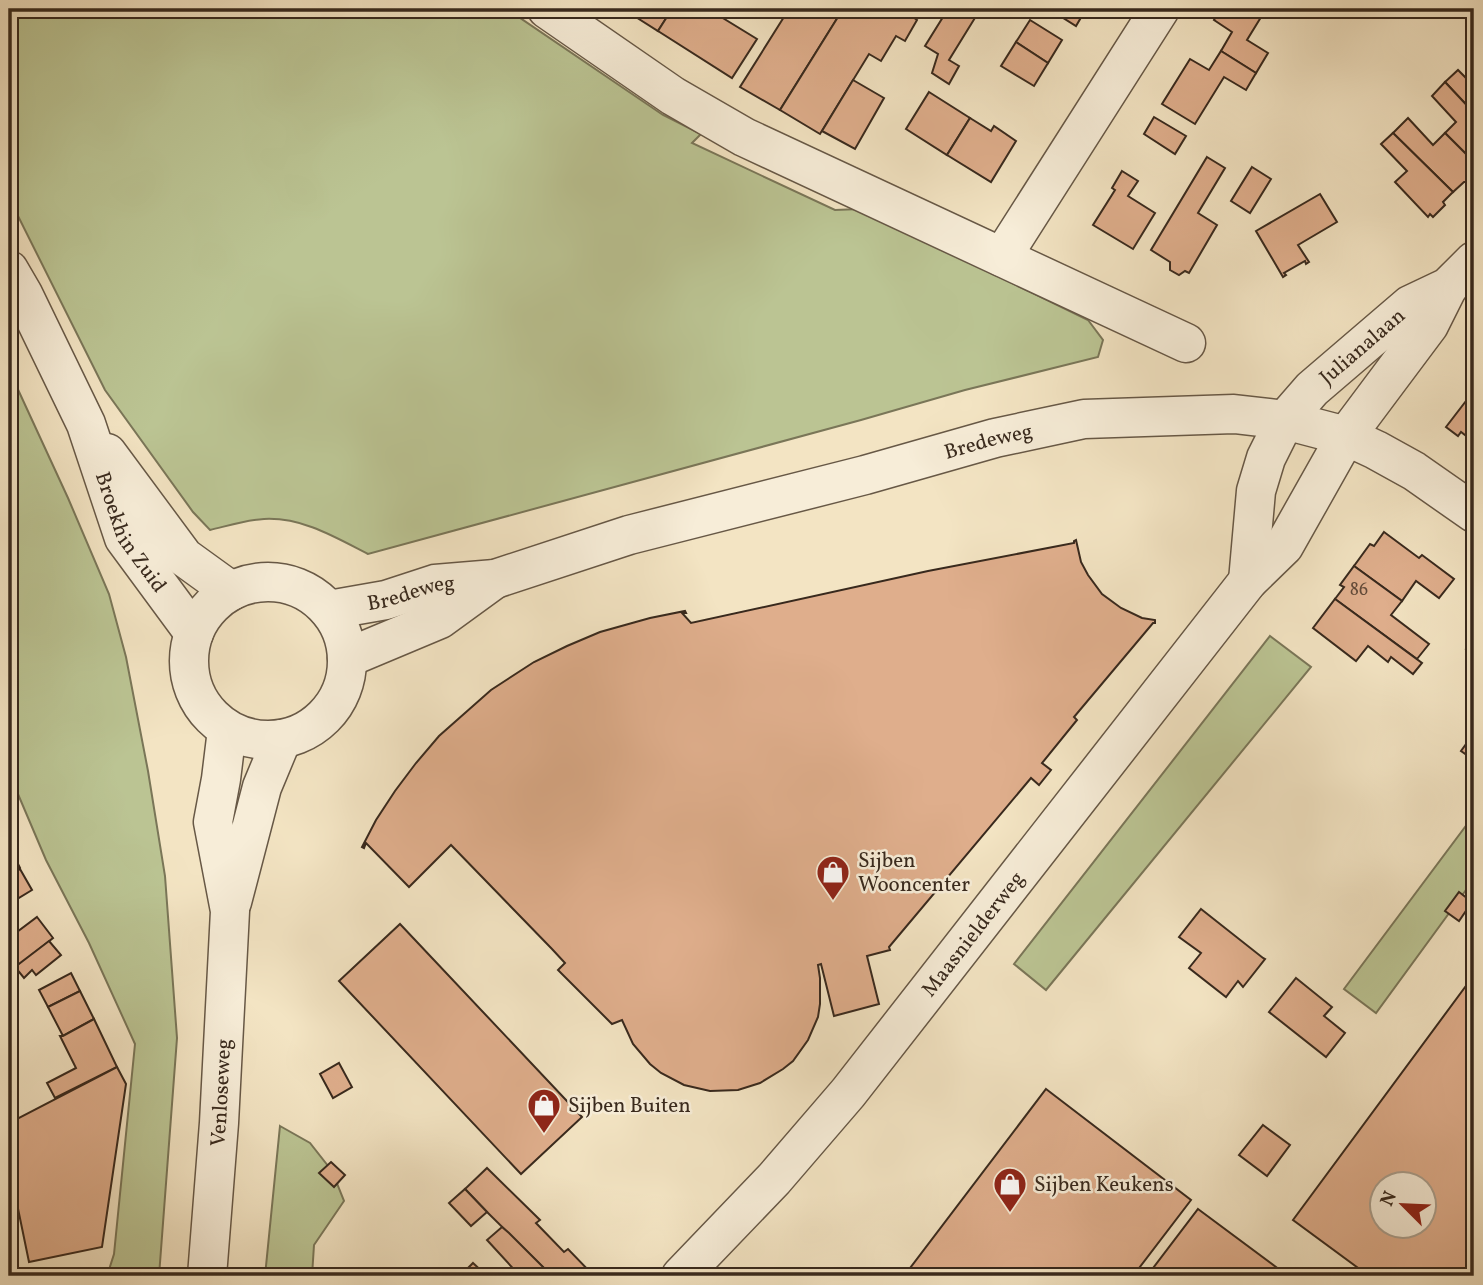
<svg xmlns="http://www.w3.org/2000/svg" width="1483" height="1285" font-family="Vollkorn,serif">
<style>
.green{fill:#bbc493;stroke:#7a7658;stroke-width:2}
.building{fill:#dfae8c;stroke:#38291d;stroke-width:2;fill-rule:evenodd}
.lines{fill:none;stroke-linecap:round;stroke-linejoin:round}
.minor-casing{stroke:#675846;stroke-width:41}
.tertiary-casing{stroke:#675846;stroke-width:41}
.minor{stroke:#f7edd8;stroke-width:38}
.tertiary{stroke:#f7edd8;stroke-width:38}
.labels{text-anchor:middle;stroke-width:5;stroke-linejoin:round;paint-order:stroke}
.number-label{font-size:18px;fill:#624a39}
.street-label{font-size:21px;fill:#38291d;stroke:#f7edd8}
.poi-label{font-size:21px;fill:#38291d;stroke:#f7edd8;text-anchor:start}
</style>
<rect width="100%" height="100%" fill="#f3e4c3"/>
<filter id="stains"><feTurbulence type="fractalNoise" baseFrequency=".00286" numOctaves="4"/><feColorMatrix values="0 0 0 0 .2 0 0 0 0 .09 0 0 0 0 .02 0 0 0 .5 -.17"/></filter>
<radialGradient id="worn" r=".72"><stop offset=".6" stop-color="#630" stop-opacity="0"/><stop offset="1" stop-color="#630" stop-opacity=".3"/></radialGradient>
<g class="green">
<path d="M9,9H507L663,115L701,134L692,143L835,210L860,209L1088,320L1103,340L1098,357L965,390L861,420L368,554C335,537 302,517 264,519C246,520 227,526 210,530L193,512L105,390L9,198Z"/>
<polygon points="9,370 68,498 109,594 126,657 148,771 165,876 177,1038 159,1276 107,1276 114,1254 135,1044 89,943 46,860 9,773"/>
<polygon points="1270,636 1311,667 1046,990 1014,964"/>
<polygon points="1474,815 1474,879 1376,1013 1344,989"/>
<polygon points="280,1126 310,1143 332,1171 344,1201 314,1245 312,1276 265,1276"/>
</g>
<g class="building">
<polygon points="634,9 672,9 658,31 631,14"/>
<polygon points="672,9 708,9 757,39 732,78 658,31"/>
<polygon points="789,9 843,9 780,110 740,87"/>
<polygon points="843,9 912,9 909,14 917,20 905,41 896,36 881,61 869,54 820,134 780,110"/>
<polygon points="948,9 970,9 978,13 949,60 959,66 949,84 932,73 938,54 925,46"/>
<polygon points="1049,9 1086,9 1076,26"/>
<polygon points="1221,9 1266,9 1247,40 1268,53 1256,73 1221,51 1232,32 1214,20"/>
<polygon points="1030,20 1062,40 1048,63 1016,42"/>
<polygon points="1016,42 1048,63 1034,86 1001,66"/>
<polygon points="1221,51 1256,73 1246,90 1224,77 1195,124 1162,104 1190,59 1209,70"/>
<polygon points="1474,68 1474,113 1445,82 1458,70 1465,77"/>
<polygon points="853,80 884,98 855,149 822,131"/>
<polygon points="1445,82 1474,113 1474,162 1445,133 1456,122 1432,96"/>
<polygon points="929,92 970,118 947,155 906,129"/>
<polygon points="1154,117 1186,136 1175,154 1144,134"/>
<polygon points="970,118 991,131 994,126 1016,141 991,182 947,155"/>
<polygon points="1408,118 1433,145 1445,133 1474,162 1474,178 1470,182 1464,182 1453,192 1393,133"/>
<polygon points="1393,133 1453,192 1443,202 1445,205 1433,217 1430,214 1428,217 1395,182 1407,171 1381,144"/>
<polygon points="1207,157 1225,168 1198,213 1217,225 1189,273 1185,271 1179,275 1170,270 1170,262 1151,250"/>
<polygon points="1252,167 1271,179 1250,213 1231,201"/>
<polygon points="1122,171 1138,181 1128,196 1155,213 1133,249 1093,225 1115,190 1112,188"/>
<polygon points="1320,194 1337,222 1298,245 1309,262 1306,264 1305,261 1284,273 1286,275 1283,277 1256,231"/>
<polygon points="1474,396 1474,442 1461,432 1458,436 1446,427 1466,401 1468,403"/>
<polygon points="1384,532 1419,558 1422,555 1454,579 1439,598 1416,581 1402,601 1354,566 1370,544 1374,546"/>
<polygon points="1076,540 1081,562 1088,575 1102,594 1121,608 1142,618 1155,620 1155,623 1153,623 1074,717 1077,720 1042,763 1051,770 1039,785 1031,778 889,947 890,950 867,956 879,1004 834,1016 821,964 818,965 820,978 820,1004 818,1017 808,1040 793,1061 783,1069 760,1083 738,1090 710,1091 684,1085 661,1073 650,1064 633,1044 622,1020 612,1024 558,970 565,963 552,949 451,845 409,887 366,843 364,848 362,847 376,820 395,791 416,763 439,736 491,690 534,662 567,646 600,632 650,618 685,611 686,613 682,613 691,623 928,571 1074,543 1074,541"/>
<polygon points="1354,566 1402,601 1391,615 1429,644 1417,659 1335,599 1344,587 1340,585"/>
<polygon points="1335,599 1422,663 1413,674 1391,657 1388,662 1368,646 1356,661 1313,628"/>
<polygon points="1474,638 1474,655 1466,649"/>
<polygon points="1474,733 1474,760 1461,751"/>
<polygon points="9,846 20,868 9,875"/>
<polygon points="20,869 32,890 17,899 9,885 9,875"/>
<polygon points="1459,892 1472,902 1459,921 1445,911"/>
<polygon points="1201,909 1263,958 1265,959 1243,987 1238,981 1226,997 1189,968 1201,953 1179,937"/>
<polygon points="37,917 53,938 19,965 9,952 9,938"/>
<polygon points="400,924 582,1117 521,1174 339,981"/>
<polygon points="49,941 61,955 36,975 32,970 24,978 15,967"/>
<polygon points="71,973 80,991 48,1007 39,990"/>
<path d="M1474,975V1276H1369L1293,1220ZM1382,1184H1424V1226H1382Z"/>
<polygon points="1296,978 1332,1007 1324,1016 1345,1033 1326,1057 1269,1012"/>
<polygon points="80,991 94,1019 63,1036 48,1007"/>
<polygon points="94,1019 117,1067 55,1098 47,1083 76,1068 60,1036 63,1036"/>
<polygon points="339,1063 352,1087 333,1098 320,1074"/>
<polygon points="117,1067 126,1084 102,1247 29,1262 9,1165 9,1123"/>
<polygon points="1046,1089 1191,1200 1133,1276 904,1276"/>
<polygon points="1263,1125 1290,1145 1267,1176 1239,1155"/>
<polygon points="331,1162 345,1175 334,1187 319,1173"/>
<polygon points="487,1168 540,1220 536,1223 564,1252 568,1249 594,1276 552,1276 487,1212 465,1189"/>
<polygon points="465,1189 487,1212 471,1226 449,1203"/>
<polygon points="1198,1209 1288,1276 1147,1276"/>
<polygon points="502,1227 509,1233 552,1276 520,1276 487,1240"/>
<polygon points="473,1263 487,1276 460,1276"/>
</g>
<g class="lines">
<defs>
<g id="minor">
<polyline points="547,9 673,96 744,137 1186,343"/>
<polyline points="1002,257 1160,9"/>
<polyline points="1248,581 1256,491 1266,458 1285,420"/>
<path id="s1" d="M681,1276L774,1179L848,1093L1248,581L1284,546L1346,436"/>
</g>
<g id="tertiary">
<path id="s2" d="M9,270L23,294L86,424L124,538L194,633"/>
<path id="s3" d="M1285,420L1312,389L1410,305L1448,287L1474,261"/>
<polyline points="1346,436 1429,325 1448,287"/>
<polyline points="107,453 184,557 231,591"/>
<circle cx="268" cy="661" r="79"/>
<path id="s4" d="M329,610L386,600L435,584L495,579L629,535L865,475L995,438L1084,419L1234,414L1285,420L1346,436L1376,450L1414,471L1474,513"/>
<polyline points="347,658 440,619 495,579"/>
<polyline points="232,902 262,787 282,739"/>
<path id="s5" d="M207,1276L219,1123L230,911L213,822L221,779L227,730"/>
</g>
</defs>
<use href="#minor" class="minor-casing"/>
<use href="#tertiary" class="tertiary-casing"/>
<use href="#minor" class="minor"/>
<use href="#tertiary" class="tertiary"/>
</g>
<defs>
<symbol id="shop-pin" viewBox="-11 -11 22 30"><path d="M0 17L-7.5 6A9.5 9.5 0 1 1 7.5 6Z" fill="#8f2418" stroke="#f7edd8"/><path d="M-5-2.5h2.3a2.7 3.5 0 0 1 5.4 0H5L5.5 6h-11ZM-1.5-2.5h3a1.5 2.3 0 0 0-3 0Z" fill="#fff"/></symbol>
</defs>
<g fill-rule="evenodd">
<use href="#shop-pin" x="814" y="853" width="38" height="52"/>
<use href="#shop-pin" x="525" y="1086" width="38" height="52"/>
<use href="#shop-pin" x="991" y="1165" width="38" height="52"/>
</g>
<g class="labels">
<g class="number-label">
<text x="1359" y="595">86</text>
</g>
<g class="street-label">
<text dy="7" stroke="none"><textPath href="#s3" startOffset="107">Julianalaan</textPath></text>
<text dy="7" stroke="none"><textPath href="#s4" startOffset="682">Bredeweg</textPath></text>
<text dy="7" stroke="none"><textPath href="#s2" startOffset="290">Broekhin Zuid</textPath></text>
<text dy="7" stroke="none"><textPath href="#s4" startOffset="84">Bredeweg</textPath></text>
<text dy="7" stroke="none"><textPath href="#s1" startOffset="450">Maasnielderweg</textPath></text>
<text dy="7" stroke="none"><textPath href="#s5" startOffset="184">Venloseweg</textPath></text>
</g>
<g class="poi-label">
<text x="858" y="867">Sijben<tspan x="858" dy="24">Wooncenter</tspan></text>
<text x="568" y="1112">Sijben Buiten</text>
<text x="1034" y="1191">Sijben Keukens</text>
</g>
</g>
<rect width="1483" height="1285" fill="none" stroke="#f3e4c3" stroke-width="35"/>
<rect x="10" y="10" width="1462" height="1264" fill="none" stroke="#38291d" stroke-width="3.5"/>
<rect x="18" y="18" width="1448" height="1250" fill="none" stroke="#38291d" stroke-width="2"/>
<g transform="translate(1403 1205) rotate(294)"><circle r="33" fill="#f7edd8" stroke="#ab9f8d" stroke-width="2"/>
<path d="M0-5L12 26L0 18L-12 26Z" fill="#8f2418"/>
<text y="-10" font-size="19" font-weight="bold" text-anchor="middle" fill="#38291d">N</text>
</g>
<rect width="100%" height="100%" filter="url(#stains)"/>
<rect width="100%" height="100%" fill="url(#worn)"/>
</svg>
